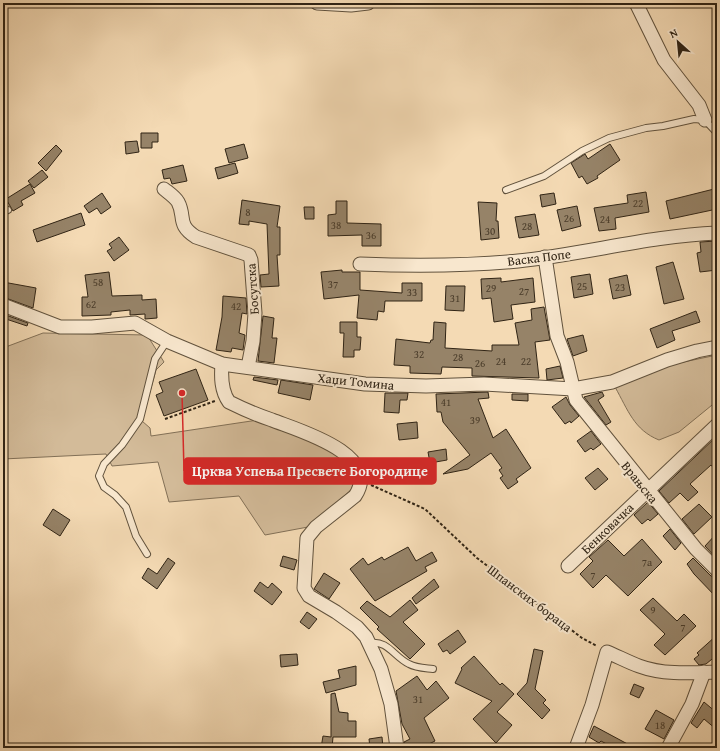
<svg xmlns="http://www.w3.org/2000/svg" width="720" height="751" font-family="'Gentium Book Plus',serif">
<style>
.green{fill:#d3bb99;stroke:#827057}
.building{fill:#968368;stroke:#302415}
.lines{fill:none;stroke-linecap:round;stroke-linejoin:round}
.service-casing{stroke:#61523d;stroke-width:8}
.minor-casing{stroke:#61523d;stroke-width:15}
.path{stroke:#302415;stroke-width:2;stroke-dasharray:3 2;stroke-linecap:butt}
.service{stroke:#f8e7ce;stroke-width:6}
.minor{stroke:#f8e7ce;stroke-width:13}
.labels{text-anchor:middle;stroke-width:4;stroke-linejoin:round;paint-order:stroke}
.number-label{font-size:11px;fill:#4a3c2a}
.street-label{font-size:13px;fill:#302415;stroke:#f8e7ce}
.leader{fill:none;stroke:#d62828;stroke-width:1.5}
.callout-dot{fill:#d62828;stroke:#f8e7ce;stroke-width:1.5}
.callout{fill:#d62828;stroke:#d62828;stroke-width:1.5}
.callout-label{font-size:14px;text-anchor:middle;font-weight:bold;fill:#fff}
</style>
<rect width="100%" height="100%" fill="#f4dab4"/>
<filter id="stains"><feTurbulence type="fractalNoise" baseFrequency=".005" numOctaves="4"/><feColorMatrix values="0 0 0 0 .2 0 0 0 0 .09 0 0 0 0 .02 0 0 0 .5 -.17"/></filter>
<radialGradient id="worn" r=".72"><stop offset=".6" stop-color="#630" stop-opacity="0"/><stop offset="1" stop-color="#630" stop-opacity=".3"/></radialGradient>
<g class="green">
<polygon points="43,333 147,335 164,362 156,370 142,421 150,428 151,436 258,420 320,442 340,458 354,473 352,489 308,527 265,535 239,496 169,502 158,462 112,466 106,454 3,459 3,348"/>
<path d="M717,355V401L679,432L659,440C634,430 628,410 615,387L669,365Z"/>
</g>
<g class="building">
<polygon points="141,133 158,133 158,142 152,142 152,148 141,148"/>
<polygon points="137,141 139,152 126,154 125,142"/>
<polygon points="244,144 248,158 229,163 225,149"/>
<polygon points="610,144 620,160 597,176 598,178 587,184 582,176 579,178 571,163 585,154 588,159"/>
<polygon points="56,145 62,151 46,171 38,163"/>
<polygon points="235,163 238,173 218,179 215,168"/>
<polygon points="183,165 187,181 172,184 170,178 164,179 162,170"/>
<polygon points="42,170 48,177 34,188 28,181"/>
<polygon points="30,184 35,193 21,201 23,205 13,211 6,199"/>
<polygon points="714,189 717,209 670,219 666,201"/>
<polygon points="646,192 649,212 615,218 616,229 599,231 594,208 628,203 627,195"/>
<polygon points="102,193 111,207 101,214 97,208 89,213 84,206"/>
<polygon points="554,193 556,204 542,207 540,195"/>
<polygon points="242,200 280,206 277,227 280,227 280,255 277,255 279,286 261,287 260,275 269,274 267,224 249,221 249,225 239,224"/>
<polygon points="336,201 347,201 347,223 381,224 381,246 362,246 362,235 328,236 328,215 336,214"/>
<polygon points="478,202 497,203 496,221 498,221 499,238 481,240"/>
<polygon points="577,206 581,226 562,231 557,210"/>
<polygon points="304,207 314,207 314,219 305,219"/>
<polygon points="81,213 85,225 37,242 33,230"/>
<polygon points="535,214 539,235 519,238 515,217"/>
<polygon points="119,237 129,250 114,261 107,251 112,248 109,244"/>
<polygon points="716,241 717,270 700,272 697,253 701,252 700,242"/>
<polygon points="673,262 684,299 664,304 656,267"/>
<polygon points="342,270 342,272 360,272 360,290 402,293 402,283 422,283 422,301 385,301 384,312 378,311 377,320 357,318 359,295 324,299 321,272"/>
<polygon points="109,272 112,296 142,295 142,300 156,299 157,318 145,319 145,314 130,315 130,310 111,312 111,315 82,316 82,297 88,297 85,275"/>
<polygon points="590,274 593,294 574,298 571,277"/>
<polygon points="627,275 631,295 613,299 609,279"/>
<polygon points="501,278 501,282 533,278 535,302 511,305 513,319 494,322 491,298 482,299 481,279"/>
<polygon points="3,282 36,288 33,308 3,297"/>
<polygon points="446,286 465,286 464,311 445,310"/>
<polygon points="223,296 246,298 247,314 242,313 239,333 245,335 243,350 232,348 231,352 216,350 222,317"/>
<polygon points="544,307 550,340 535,342 539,378 472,376 472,368 442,367 441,374 410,373 410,366 394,365 396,339 430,343 431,340 433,340 434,322 446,323 445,348 492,351 492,345 519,345 515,323 532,320 531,309"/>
<polygon points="696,311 700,322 672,331 675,340 657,348 650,329"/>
<polygon points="3,314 28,323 27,326 3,318"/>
<polygon points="263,316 274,318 272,338 277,338 274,363 258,361"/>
<polygon points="340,322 357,322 357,337 361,337 360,350 354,350 354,357 343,357 344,333 340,333"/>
<polygon points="583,335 587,351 573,356 567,339"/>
<polygon points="560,366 563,378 547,380 546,369"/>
<polygon points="196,369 208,400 164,416 156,395 163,392 159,382"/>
<polygon points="254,377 278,380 277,385 253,380"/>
<polygon points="281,380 313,385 310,400 278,393"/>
<polygon points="488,392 489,398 478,399 493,438 506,429 531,468 516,479 518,482 508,489 500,478 503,476 499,470 502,468 491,453 468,469 443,474 470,455 443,422 441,412 437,412 436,394"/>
<polygon points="602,392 604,396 598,400 611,422 606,425 584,397"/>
<polygon points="385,393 408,393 407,400 400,400 399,413 384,412"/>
<polygon points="512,394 528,394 528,401 512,400"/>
<polygon points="566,397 570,405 579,416 571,423 570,421 565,424 552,407"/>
<polygon points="417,422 418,438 399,440 397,424"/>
<polygon points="591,431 601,444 593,450 591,448 585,452 577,441"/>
<polygon points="717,436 717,472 711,465 690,484 698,492 688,501 680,493 669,503 659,491"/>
<polygon points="446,449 447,460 430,463 428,452"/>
<polygon points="598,468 608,479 595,490 585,478"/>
<polygon points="648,502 658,514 650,521 648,519 642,524 634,515"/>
<polygon points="699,504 712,517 694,534 682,519"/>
<polygon points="53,509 70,520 60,536 43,525"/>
<polygon points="670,529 681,543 675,550 663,536"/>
<polygon points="717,533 717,559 705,546"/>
<polygon points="642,539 662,562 628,596 606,575 593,588 580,574 593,561 589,557 608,540 624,556"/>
<polygon points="408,547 416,561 432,552 437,561 425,567 427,571 375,601 350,569 363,558 368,565 382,557 384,560"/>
<polygon points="283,556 297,560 294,570 280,566"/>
<polygon points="168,558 175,563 157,589 142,578 148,568 157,574"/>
<polygon points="693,558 711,576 717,578 717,598 694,574 687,564"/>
<polygon points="324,573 340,583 329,599 314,589"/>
<polygon points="434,579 439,587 416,604 412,598"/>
<polygon points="260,582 268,588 272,583 282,592 272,605 254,591"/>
<polygon points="653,598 677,621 684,614 696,626 665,655 654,645 665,634 640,610"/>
<polygon points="410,600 418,610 403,622 425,644 410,659 377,629 379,627 360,608 367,601 390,617"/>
<polygon points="307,612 317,619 309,629 300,622"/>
<polygon points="458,630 466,642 450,654 447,650 443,652 438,644"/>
<polygon points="717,635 717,655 706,664 699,665 694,659 699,655 697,653"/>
<polygon points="534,649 543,651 535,689 546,700 543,703 550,710 542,719 517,694 527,683"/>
<polygon points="297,654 298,665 281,667 280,655"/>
<polygon points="474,656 500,685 502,683 514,694 497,712 512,725 496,743 473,719 492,701 455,683 462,669 461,668"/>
<polygon points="356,666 356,685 326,693 323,682 340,678 338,670"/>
<polygon points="417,676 427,690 436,681 449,698 424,718 435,741 421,748 405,748 404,742 410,739 402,724 396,691"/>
<polygon points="634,684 644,688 639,698 630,694"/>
<polygon points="335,693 339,712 348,713 348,721 356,721 356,737 333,737 332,748 321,748 323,736 331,737 331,694"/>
<polygon points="704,702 717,713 717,730 704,719 697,728 691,723"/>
<polygon points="656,710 674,720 664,739 645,729"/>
<polygon points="594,726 635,748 614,748 601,741 599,743 589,737"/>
<polygon points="382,737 383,748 370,748 369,739"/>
</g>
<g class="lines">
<defs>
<g id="service">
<polyline points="506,190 544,176 582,151 609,138 646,128 663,126 694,119 705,120 717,133"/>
<polyline points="3,212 8,210"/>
<polyline points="147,554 136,536 126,507 115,495 104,487 99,476 104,464 122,445 140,419 155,359 167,341"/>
<path d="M370,643C388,640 394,657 409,664C416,668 425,668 433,669"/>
</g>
<g id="minor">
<polyline points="317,3 351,5 368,3"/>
<polyline points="636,3 664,60 699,105 705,120"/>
<path d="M164,189C169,193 175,197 178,202C186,217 176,224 196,237L249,255L251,260L255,313L253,341L248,367"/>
<polyline points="545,257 557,336 567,362 576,400 696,549 717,570"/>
<path d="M360,264C413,266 466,266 518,261C585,254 650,236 717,233"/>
<polyline points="3,305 60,327 92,327 135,323 167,341 222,364 365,384 426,386 484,384 573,389 612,382 667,360 697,351 717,347"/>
<path d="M222,364C221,377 221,391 229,402C243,409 257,415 272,420C297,430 383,454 355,496L316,527L307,538L304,588L309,596L336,612L357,627L366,637L381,669L391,704L397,748"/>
<polyline points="568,566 717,425"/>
<path d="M576,748L592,705L607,652C617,656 628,662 639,666C663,675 691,673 717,672"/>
<polyline points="668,748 692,704 704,672"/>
</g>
</defs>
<use href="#service" class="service-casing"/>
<use href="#minor" class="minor-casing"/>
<g class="path">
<polyline points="165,419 215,401"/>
<polyline points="371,485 425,509 477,558 582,638 597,646"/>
</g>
<use href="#service" class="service"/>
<use href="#minor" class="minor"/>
</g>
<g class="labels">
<g class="number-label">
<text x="638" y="207">22</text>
<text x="248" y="216">8</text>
<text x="569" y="222">26</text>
<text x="605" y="223">24</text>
<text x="336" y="229">38</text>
<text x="527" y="230">28</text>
<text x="490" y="235">30</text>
<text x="371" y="239">36</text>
<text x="98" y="286">58</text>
<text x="333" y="288">37</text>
<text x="582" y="290">25</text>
<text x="620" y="291">23</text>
<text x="491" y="292">29</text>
<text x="524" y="295">27</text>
<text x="412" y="296">33</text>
<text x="455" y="302">31</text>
<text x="91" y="308">62</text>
<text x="236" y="310">42</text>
<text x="419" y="358">32</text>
<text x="458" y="361">28</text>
<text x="501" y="365">24</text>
<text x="526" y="365">22</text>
<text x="480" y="367">26</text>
<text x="446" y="406">41</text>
<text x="475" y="424">39</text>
<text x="647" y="566">7a</text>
<text x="593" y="579">7</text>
<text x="653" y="614">9</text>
<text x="683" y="631">7</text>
<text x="418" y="703">31</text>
<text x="660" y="729">18</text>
</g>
<g class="street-label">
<text transform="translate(539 257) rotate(-7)" y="5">Васка Попе</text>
<text transform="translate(252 289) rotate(-94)" y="5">Босутска</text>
<text transform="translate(356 381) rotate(6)" y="5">Хаџи Томина</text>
<text transform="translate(640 482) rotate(51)" y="5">Врањска</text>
<text transform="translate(607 528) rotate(-44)" y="5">Бенковачка</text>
<text transform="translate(530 598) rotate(37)" y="5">Шпанских бораца</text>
</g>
</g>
<path class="leader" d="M182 393L184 471"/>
<circle class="callout-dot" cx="182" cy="393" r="4"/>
<rect class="callout" x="184" y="458" width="252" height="26" rx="4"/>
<g class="callout-label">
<text x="310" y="476">Црква Успења Пресвете Богородице</text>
</g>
<rect width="720" height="751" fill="none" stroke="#f4dab4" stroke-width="16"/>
<rect x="4" y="4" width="712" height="743" fill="none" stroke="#302415" stroke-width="2"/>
<rect x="8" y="8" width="704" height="735" fill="none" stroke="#302415"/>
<g transform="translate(678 42) rotate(333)" stroke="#f8e7ce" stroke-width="3" paint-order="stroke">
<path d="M0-3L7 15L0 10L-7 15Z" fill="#302415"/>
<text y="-6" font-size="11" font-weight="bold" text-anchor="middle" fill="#302415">N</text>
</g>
<rect width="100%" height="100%" filter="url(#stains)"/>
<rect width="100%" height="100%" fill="url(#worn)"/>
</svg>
